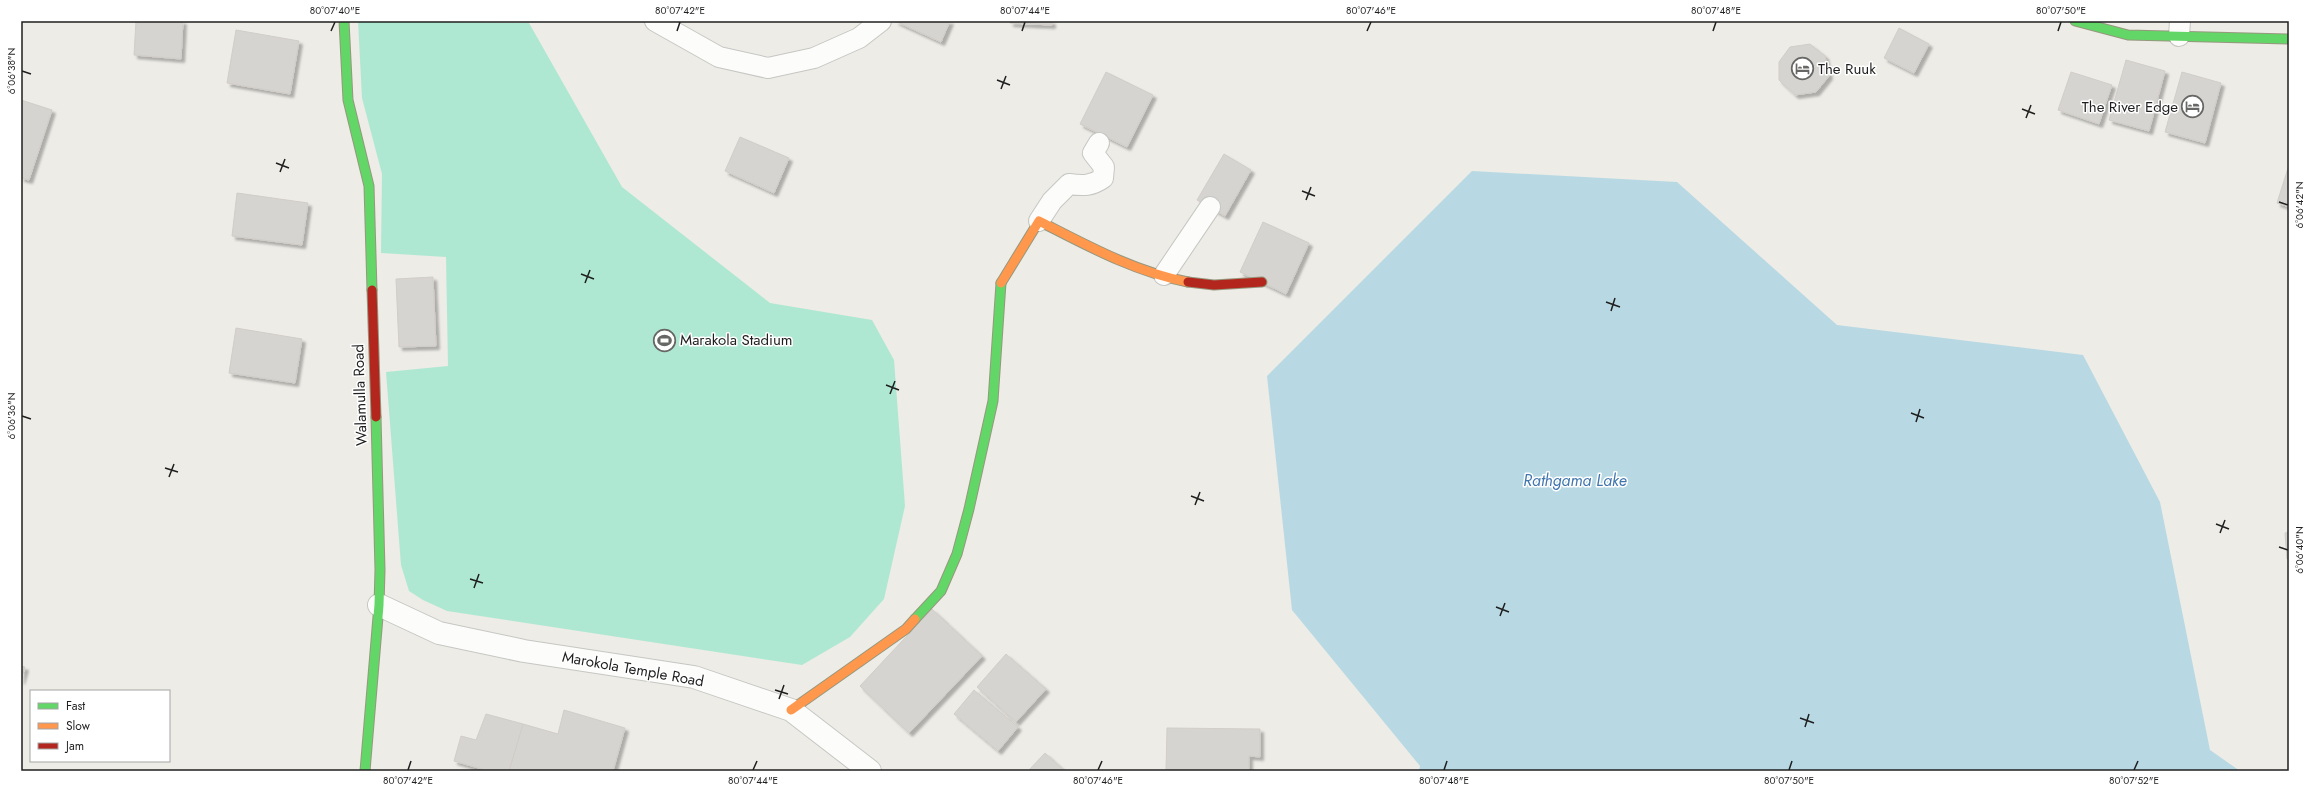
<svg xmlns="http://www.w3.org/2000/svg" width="2310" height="792" font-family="Jost,sans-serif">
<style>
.pitch{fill:#afe8d2}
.water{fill:#b8d9e3}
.building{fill:#d6d4d0;stroke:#d1cdc8;filter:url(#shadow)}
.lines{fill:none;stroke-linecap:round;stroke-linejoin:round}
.lane-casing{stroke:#c6c6c3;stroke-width:22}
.street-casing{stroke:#c6c6c3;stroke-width:24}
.fast-casing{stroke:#96987e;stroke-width:11}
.slow-casing{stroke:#96987e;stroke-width:11}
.jam-casing{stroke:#96987e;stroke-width:11}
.lane{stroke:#fcfcfb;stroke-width:20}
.street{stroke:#fcfcfb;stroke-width:22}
.fast{stroke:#63d668;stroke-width:9}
.slow{stroke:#ff974d;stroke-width:9}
.jam{stroke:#b3261e;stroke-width:9}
.ticks{fill:none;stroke:#1f1f1f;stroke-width:1.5}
.labels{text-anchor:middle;stroke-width:3;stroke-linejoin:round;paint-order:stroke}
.poi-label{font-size:15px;fill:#1f1f1f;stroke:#fff;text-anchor:start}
.street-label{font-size:15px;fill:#1f1f1f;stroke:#fff}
.water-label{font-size:16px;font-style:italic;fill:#4175ae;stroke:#fff}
.neatline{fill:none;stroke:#1f1f1f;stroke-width:1.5}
.ticks-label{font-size:10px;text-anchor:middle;fill:#1f1f1f}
</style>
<defs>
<filter id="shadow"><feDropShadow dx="3.5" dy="3.5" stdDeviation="1" flood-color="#0004"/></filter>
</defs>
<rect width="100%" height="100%" fill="#edece7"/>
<polygon class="pitch" points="358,21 529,23 622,187 770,303 872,320 894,360 905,506 884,599 850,637 802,665 447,611 423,600 409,591 401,565 386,372 448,366 446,257 381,253 382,174 362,98"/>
<polygon class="water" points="1472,171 1677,182 1837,325 2083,355 2160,502 2210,750 2240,771 1419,771 1420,766 1292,610 1267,376"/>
<g class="building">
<polygon points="136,21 183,21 181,59 134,55"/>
<polygon points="895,21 950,21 941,42"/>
<polygon points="1010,21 1052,21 1052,25 1010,23"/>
<polygon points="1899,28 1929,44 1914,73 1884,58"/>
<polygon points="236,30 299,41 290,94 227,83"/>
<polygon points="1810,44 1825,56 1829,76 1816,92 1795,95 1779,80 1779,62 1790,47"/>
<polygon points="2126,60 2165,71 2149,131 2109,120"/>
<polygon points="1106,72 1153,95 1127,147 1080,124"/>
<polygon points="2071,72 2112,85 2099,124 2058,110"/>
<polygon points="2182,72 2221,83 2205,143 2165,132"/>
<polygon points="21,100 52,110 29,180 21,178"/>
<polygon points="740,137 789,158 774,193 725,171"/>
<polygon points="1224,154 1251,170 1225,216 1197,200"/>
<polygon points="2289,165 2289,207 2277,203"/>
<polygon points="237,193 308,203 302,245 232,236"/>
<polygon points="1263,222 1309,243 1286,294 1240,272"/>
<polygon points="433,277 436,346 399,347 396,279"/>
<polygon points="236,328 302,339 295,383 229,373"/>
<polygon points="2289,532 2289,559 2287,559 2285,533"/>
<polygon points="932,609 982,656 909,733 860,686"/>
<polygon points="1006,654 1046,689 1016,722 977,687"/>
<polygon points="21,666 25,667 21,681"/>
<polygon points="974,690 1018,727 998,751 954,714"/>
<polygon points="564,710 625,728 613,771 509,771 523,724 558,734"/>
<polygon points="486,714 523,724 509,771 489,771 454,761 461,736 476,740"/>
<polygon points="1167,728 1260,729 1260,757 1249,756 1249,771 1166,771"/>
<polygon points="1045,753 1065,771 1028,771"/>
</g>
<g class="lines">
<defs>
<g id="lane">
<polyline points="655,21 719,57 768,68 814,58 859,38 881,21"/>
<polyline points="2179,36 2180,21"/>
<path d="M1039,221L1052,201L1069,184C1083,186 1092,186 1103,178L1104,167L1093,153L1099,143"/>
<polyline points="1164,275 1210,207"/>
</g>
<polyline id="street" points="379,605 439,633 524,651 694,677 791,710 870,771"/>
<g id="fast">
<polyline points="344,21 348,100 369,186 372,290"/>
<polyline points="2075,21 2128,35 2289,39"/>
<polyline points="915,619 941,591 957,554 969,509 993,401 1001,283"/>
<polyline points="365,771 379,605 380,570 376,417"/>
</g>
<g id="slow">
<path d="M1001,283L1039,221C1086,245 1135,272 1188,282"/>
<polyline points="791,710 906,629 915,619"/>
</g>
<g id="jam">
<polyline points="1188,282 1214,285 1262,282"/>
<polyline points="372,290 376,417"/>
</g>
</defs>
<use href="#lane" class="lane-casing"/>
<use href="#street" class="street-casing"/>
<use href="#fast" class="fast-casing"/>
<use href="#slow" class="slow-casing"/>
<use href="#jam" class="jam-casing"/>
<use href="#lane" class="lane"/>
<use href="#street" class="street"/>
<use href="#fast" class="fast"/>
<use href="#slow" class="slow"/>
<use href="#jam" class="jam"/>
</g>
<path class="ticks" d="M331,31L335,22M677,31L680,22M1022,31L1025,22M1367,31L1371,22M1713,31L1716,22M2058,31L2061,22M22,71L31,74M997,80L1010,85M1001,89L1006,76M2022,109L2035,114M2026,118L2031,105M276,163L289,168M280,172L285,159M1302,191L1315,196M1306,200L1311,187M2279,202L2288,205M581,274L594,279M585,283L590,270M1606,302L1620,307M1611,311L1615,298M886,385L899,390M890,394L895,381M1911,413L1924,418M22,416L31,419M1916,422L1920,409M165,468L178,472M169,477L174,464M1191,496L1204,501M1195,505L1200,492M2216,524L2229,529M2220,533L2225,520M2279,547L2288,550M470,579L483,583M474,588L479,574M1496,607L1509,612M1500,616L1505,603M775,690L788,694M779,699L784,685M1800,718L1814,723M1805,727L1809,714M408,770L411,761M753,770L757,761M1098,770L1102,761M1444,770L1447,761M1789,770L1792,761M2134,770L2138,761"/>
<defs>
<symbol id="hotel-ring" viewBox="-11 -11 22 22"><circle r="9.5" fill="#fff" stroke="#676765" stroke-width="1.5"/><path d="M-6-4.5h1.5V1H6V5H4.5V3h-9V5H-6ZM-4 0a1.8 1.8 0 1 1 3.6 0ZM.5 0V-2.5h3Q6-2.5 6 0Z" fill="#676765"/></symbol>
<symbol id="stadium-ring" viewBox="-11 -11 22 22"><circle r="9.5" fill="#fff" stroke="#676765" stroke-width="1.5"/><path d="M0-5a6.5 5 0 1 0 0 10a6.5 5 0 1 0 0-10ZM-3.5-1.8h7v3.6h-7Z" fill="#676765"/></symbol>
</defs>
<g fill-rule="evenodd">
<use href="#hotel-ring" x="1790" y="56" width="25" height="25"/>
<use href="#hotel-ring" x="2180" y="94" width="25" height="25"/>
<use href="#stadium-ring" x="652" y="328" width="25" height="25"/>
</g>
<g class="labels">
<g class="poi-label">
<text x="1818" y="74">The Ruuk</text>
<text x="2178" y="112" text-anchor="end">The River Edge</text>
<text x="680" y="345">Marakola Stadium</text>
</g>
<g class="street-label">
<text transform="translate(360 395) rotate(-92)" y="5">Walamulla Road</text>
<text transform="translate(633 669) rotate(10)" y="5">Marokola Temple Road</text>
</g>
<g class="water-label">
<text x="1575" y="486">Rathgama Lake</text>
</g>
</g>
<rect width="2310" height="792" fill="none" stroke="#ffffff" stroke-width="44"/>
<rect x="30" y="690" width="140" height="72" fill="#ffffff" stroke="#a5a5a5"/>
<rect x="38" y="703" width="20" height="6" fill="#63d668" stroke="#a5a5a5"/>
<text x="66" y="710" font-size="12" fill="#1f1f1f">Fast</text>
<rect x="38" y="723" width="20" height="6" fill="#ff974d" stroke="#a5a5a5"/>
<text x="66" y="730" font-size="12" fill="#1f1f1f">Slow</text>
<rect x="38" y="743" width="20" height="6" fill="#b3261e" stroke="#a5a5a5"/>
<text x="66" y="750" font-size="12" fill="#1f1f1f">Jam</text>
<rect x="22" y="22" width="2266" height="748" class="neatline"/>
<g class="ticks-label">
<text x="335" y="14">80°07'40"E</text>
<text x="680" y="14">80°07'42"E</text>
<text x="1025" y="14">80°07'44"E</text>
<text x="1371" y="14">80°07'46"E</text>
<text x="1716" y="14">80°07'48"E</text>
<text x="2061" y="14">80°07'50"E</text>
<text transform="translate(11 71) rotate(-90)" y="4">6°06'38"N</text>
<text transform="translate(2299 205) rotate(-90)" y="4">6°06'42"N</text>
<text transform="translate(11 416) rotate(-90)" y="4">6°06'36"N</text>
<text transform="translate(2299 550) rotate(-90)" y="4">6°06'40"N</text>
<text x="408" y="784">80°07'42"E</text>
<text x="753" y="784">80°07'44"E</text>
<text x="1098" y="784">80°07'46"E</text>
<text x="1444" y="784">80°07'48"E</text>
<text x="1789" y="784">80°07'50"E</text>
<text x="2134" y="784">80°07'52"E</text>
</g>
</svg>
